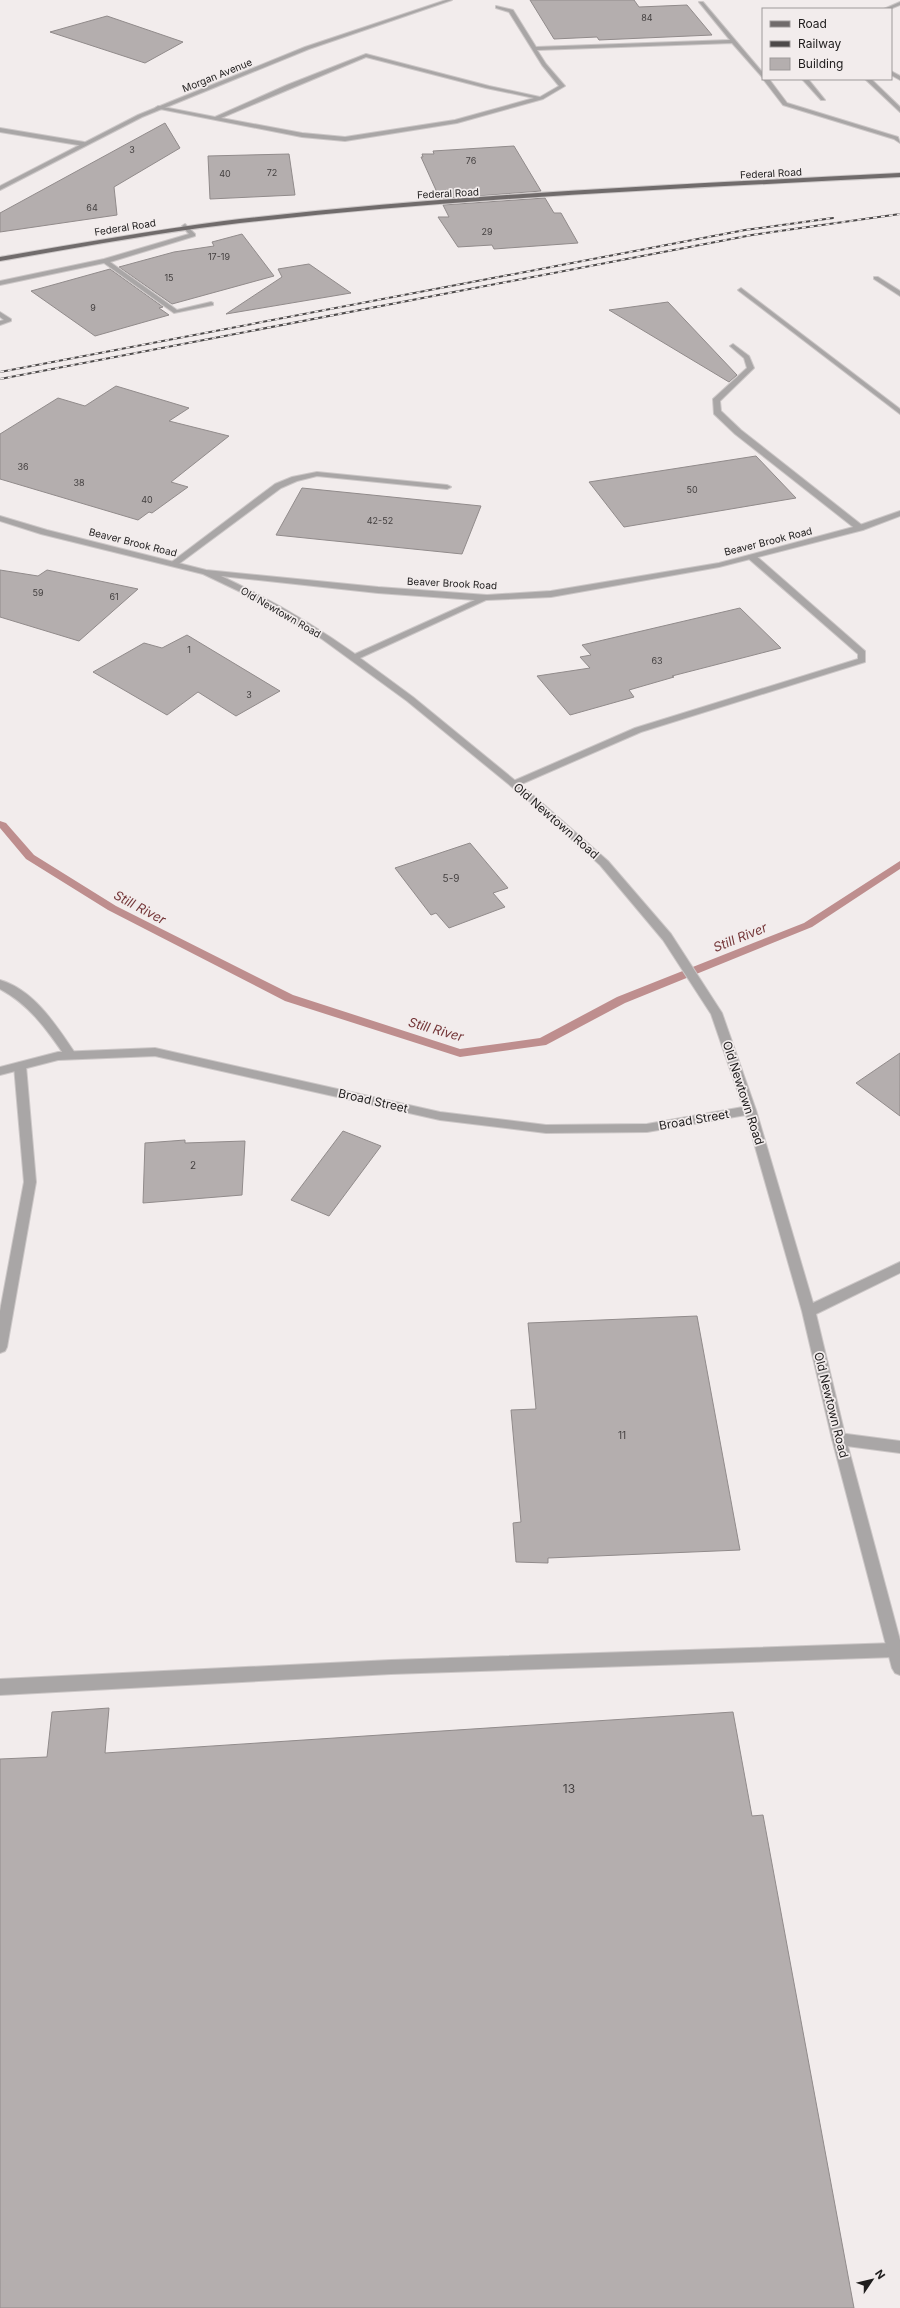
<svg xmlns="http://www.w3.org/2000/svg" width="900" height="2308" font-family="Inter,sans-serif">
<style>
.lines{fill:none;stroke-linecap:round;stroke-linejoin:round}
.stream{fill:#be8e8e;fill-rule:evenodd}
.building{fill:#b4aeae;stroke:#918b8b}
.lane-casing{stroke:#ccc7c7;stroke-width:2}
.street-casing{stroke:#ccc7c7;stroke-width:2}
.primary-casing{stroke:#ccc7c7;stroke-width:2}
.lane{fill:#a9a6a6;fill-rule:evenodd}
.street{fill:#a9a6a6;fill-rule:evenodd}
.primary{fill:#706b6b;fill-rule:evenodd}
.rail-casing{stroke:#4c4949;stroke-width:2}
.rail{stroke:#f2ecec;stroke-width:1.5;stroke-dasharray:4;stroke-linecap:butt}
.labels{text-anchor:middle;stroke-width:3.5;stroke-linejoin:round;paint-order:stroke}
.far-number-label{font-size:9px;fill:#444040}
.far-street-label{font-size:10px;fill:#1e1c1c;stroke:#f2ecec}
.number-label{font-size:10px;fill:#444040}
.street-label{font-size:12px;fill:#1e1c1c;stroke:#f2ecec}
.near-number-label{font-size:12px;fill:#444040}
.water-label{font-size:13px;font-style:italic;fill:#743638;stroke:#f2ecec}
</style>
<rect width="100%" height="100%" fill="#f2ecec"/>
<g class="lines">
<polygon class="stream" points="0,821 6,823 34,855 116,906 293,995 460,1049 540,1038 617,997 804,923 900,861 900,869 812,927 625,1003 546,1045 460,1057 285,1001 108,910 26,859 0,828"/>
</g>
<g class="building">
<polygon points="530,0 634,0 639,7 687,5 712,35 599,40 597,37 554,39"/>
<polygon points="107,16 183,42 145,63 50,32"/>
<polygon points="165,123 180,148 114,187 117,215 0,232 0,213"/>
<polygon points="514,146 541,191 440,199 421,157 423,157 422,154 434,154 433,151"/>
<polygon points="289,154 295,195 210,199 208,156"/>
<polygon points="545,198 554,213 561,213 578,243 494,249 492,245 458,247 438,217 449,217 443,205"/>
<polygon points="242,234 274,276 172,304 119,267 174,252 214,246 212,242"/>
<polygon points="309,264 351,293 226,314 282,277 278,269"/>
<polygon points="110,269 163,307 159,308 169,315 95,336 31,291"/>
<polygon points="668,302 737,375 729,382 609,310"/>
<polygon points="116,386 189,408 169,421 229,436 171,482 188,487 152,513 149,512 138,520 0,479 0,434 58,398 85,406"/>
<polygon points="756,456 796,498 624,527 589,482"/>
<polygon points="302,488 481,506 462,554 276,535"/>
<polygon points="0,570 38,576 47,570 138,589 79,641 0,617"/>
<polygon points="740,608 781,648 672,676 674,677 629,690 634,697 570,715 537,676 590,668 580,657 591,655 582,645"/>
<polygon points="187,635 280,691 236,716 198,692 167,715 93,672 144,643 162,648"/>
<polygon points="470,843 508,888 493,893 505,907 449,928 436,913 431,915 395,868"/>
<polygon points="900,1053 900,1116 856,1083"/>
<polygon points="343,1131 381,1146 329,1216 291,1200"/>
<polygon points="185,1140 185,1143 245,1141 242,1195 143,1203 145,1143"/>
<polygon points="697,1316 740,1550 548,1558 548,1563 516,1562 513,1523 521,1522 511,1410 536,1409 528,1323"/>
<polygon points="109,1708 105,1753 733,1712 752,1816 763,1815 854,2308 0,2308 0,1759 47,1757 52,1712"/>
</g>
<g class="lines">
<defs>
<g id="lane">
<path d="M699,2H703L763,73V78L732,43L537,50L546,64L565,86L543,99L457,123L345,141L302,137L155,108L158,106L215,117L287,85L366,54L489,86L540,97L559,86L542,65L509,12L496,8V6L513,10L536,47L730,40ZM366,57L486,88L534,98L455,120L345,137L302,133L221,118Z"/>
<polygon points="900,2 900,5 890,9 884,9"/>
<polygon points="891,71 900,76 900,80 891,75"/>
<polygon points="763,79 769,79 787,103 898,137 900,143 894,139 783,105"/>
<polygon points="802,79 808,79 825,100 821,100"/>
<polygon points="865,79 871,79 900,107 900,112"/>
<polygon points="0,128 84,142 87,144 84,146 0,132"/>
<polygon points="185,224 195,234 195,236 110,262 177,310 211,302 213,303 213,305 174,313 104,263 0,285 0,281 104,259 189,234 182,226"/>
<polygon points="874,277 878,277 900,291 900,296 874,279"/>
<polygon points="741,288 900,409 900,414 739,291 738,290"/>
<polygon points="0,312 11,319 11,321 0,325 0,321 4,320 0,317"/>
<polygon points="733,344 749,356 754,368 720,401 721,411 741,430 863,526 863,530 857,530 735,434 714,414 713,399 747,368 744,358 730,346"/>
<polygon points="317,472 447,485 451,487 447,489 317,476 297,481 281,488 176,566 169,564 275,484 292,477"/>
<polygon points="749,555 755,555 865,651 865,662 641,732 517,786 511,786 511,782 635,728 858,659 858,654 749,559"/>
<path d="M0,980C34,990 56,1025 75,1053L77,1056L75,1059H67C48,1031 30,1005 0,989Z"/>
<polygon points="20,1062 26,1066 36,1182 7,1347 5,1351 0,1353 0,1311 24,1182 14,1066"/>
<polygon points="839,1433 900,1441 900,1453 839,1445 834,1443 832,1439 834,1435"/>
<polygon points="895,1643 900,1645 900,1655 895,1657 391,1674 0,1695 0,1679 391,1660"/>
</g>
<g id="street">
<polygon points="446,0 452,0 309,49 142,117 0,190 0,186 138,115 305,47"/>
<path d="M900,511V516L863,530L719,567L551,597L486,600L360,658L413,697L534,796L608,861L671,934L722,1013L756,1110L813,1303L900,1262V1273L816,1314L846,1439L900,1640V1675L895,1673L892,1668L832,1439L802,1311L746,1115L647,1132L546,1133L440,1120L155,1056L58,1060L0,1075V1067L58,1052L155,1048L440,1112L546,1125L647,1124L743,1107L711,1014L663,940L600,865L528,800L407,701L322,639L249,596L203,574L41,534L0,521V516L47,530L206,570L378,587L487,595L551,591L719,563L857,526ZM221,576L378,593L475,600L355,654C313,624 268,598 221,576Z"/>
</g>
<path id="primary" d="M900,173V177C675,189 449,198 224,225C149,234 75,248 0,261V257C75,244 149,231 224,221C449,194 675,185 900,173Z"/>
</defs>
<use href="#lane" class="lane-casing"/>
<use href="#street" class="street-casing"/>
<use href="#primary" class="primary-casing"/>
<use href="#lane" class="lane"/>
<use href="#street" class="street"/>
<use href="#primary" class="primary"/>
<defs>
<g id="rail">
<polyline points="0,372 745,230 833,218"/>
<polyline points="0,379 752,235 900,214"/>
</g>
</defs>
<use href="#rail" class="rail-casing"/>
<use href="#rail" class="rail"/>
</g>
<g class="labels">
<g class="far-number-label">
<text x="647" y="21">84</text>
<text x="132" y="153">3</text>
<text x="471" y="164">76</text>
<text x="272" y="176">72</text>
<text x="225" y="177">40</text>
<text x="92" y="211">64</text>
<text x="487" y="235">29</text>
<text x="219" y="260">17-19</text>
<text x="169" y="281">15</text>
<text x="93" y="311">9</text>
<text x="23" y="470">36</text>
<text x="79" y="486">38</text>
<text x="692" y="493">50</text>
<text x="147" y="503">40</text>
<text x="380" y="524">42-52</text>
<text x="38" y="596">59</text>
<text x="114" y="600">61</text>
<text x="189" y="653">1</text>
<text x="657" y="664">63</text>
<text x="249" y="698">3</text>
</g>
<g class="far-street-label">
<text transform="translate(217 75) rotate(-22)" y="4">Morgan Avenue</text>
<text transform="translate(771 173) rotate(-3)" y="4">Federal Road</text>
<text transform="translate(448 193) rotate(-3)" y="4">Federal Road</text>
<text transform="translate(125 227) rotate(-9)" y="4">Federal Road</text>
<text transform="translate(768 541) rotate(-14)" y="4">Beaver Brook Road</text>
<text transform="translate(133 542) rotate(14)" y="4">Beaver Brook Road</text>
<text transform="translate(452 583) rotate(3)" y="4">Beaver Brook Road</text>
<text transform="translate(281 612) rotate(30)" y="4">Old Newtown Road</text>
</g>
<g class="number-label">
<text x="451" y="882">5-9</text>
<text x="193" y="1169">2</text>
<text x="622" y="1439">11</text>
</g>
<g class="street-label">
<text transform="translate(556 821) rotate(41)" y="4">Old Newtown Road</text>
<text transform="translate(743 1093) rotate(72)" y="4">Old Newtown Road</text>
<text transform="translate(373 1101) rotate(13)" y="4">Broad Street</text>
<text transform="translate(694 1120) rotate(-10)" y="4">Broad Street</text>
<text transform="translate(831 1405) rotate(76)" y="4">Old Newtown Road</text>
</g>
<g class="near-number-label">
<text x="569" y="1793">13</text>
</g>
<g class="water-label">
<text transform="translate(140 907) rotate(28)" y="5">Still River</text>
<text transform="translate(740 937) rotate(-22)" y="5">Still River</text>
<text transform="translate(436 1029) rotate(16)" y="5">Still River</text>
</g>
</g>
<rect x="762" y="8" width="130" height="72" fill="#f2ecec" stroke="#9d9999"/>
<rect x="770" y="21" width="20" height="6" fill="#706b6b" stroke="#9d9999"/>
<text x="798" y="28" font-size="12" fill="#1e1c1c">Road</text>
<rect x="770" y="41" width="20" height="6" fill="#4c4949" stroke="#9d9999"/>
<text x="798" y="48" font-size="12" fill="#1e1c1c">Railway</text>
<rect x="770" y="58" width="20" height="12" fill="#b4aeae" stroke="#9d9999"/>
<text x="798" y="68" font-size="12" fill="#1e1c1c">Building</text>
<g transform="translate(872 2280) rotate(55)" stroke="#f2ecec" stroke-width="3" paint-order="stroke">
<path d="M0-3L7 15L0 10L-7 15Z" fill="#1e1c1c"/>
<text y="-6" font-size="11" font-weight="bold" text-anchor="middle" fill="#1e1c1c">N</text>
</g>
</svg>
